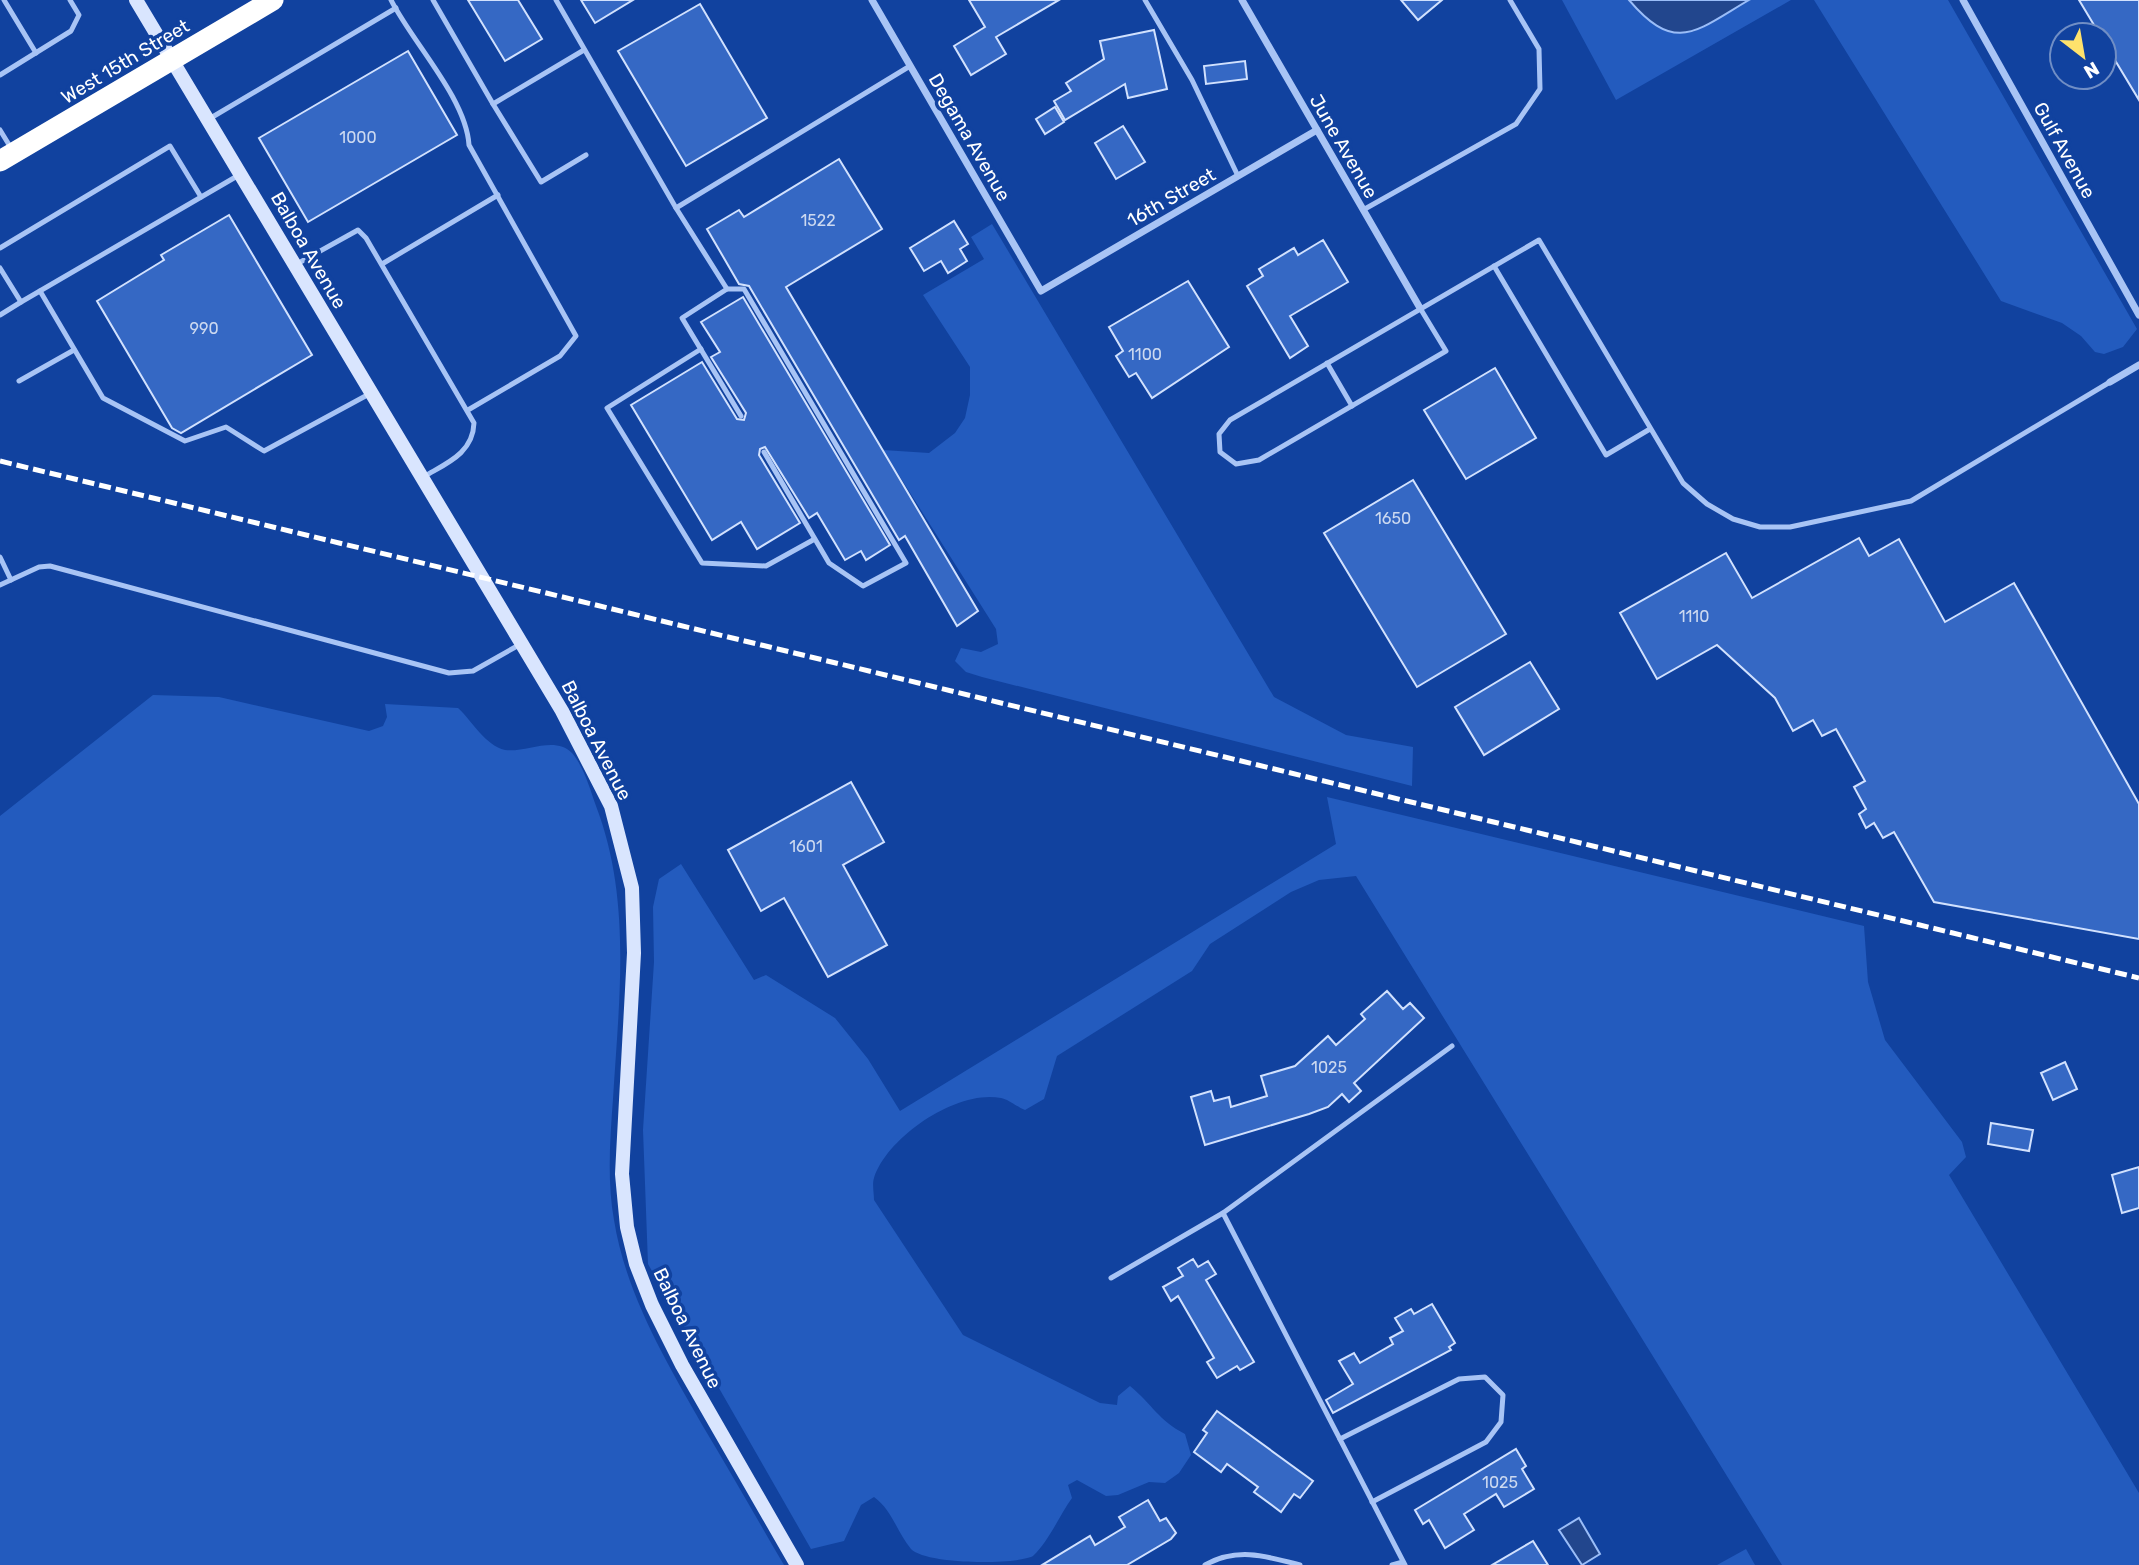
<svg xmlns="http://www.w3.org/2000/svg" width="2139" height="1565" font-family="Rubik,sans-serif">
<style>
.green{fill:#235bbe}
.water{fill:#22468d;stroke:#9abdf8;stroke-width:2}
.building{fill:#3568c4;stroke:#d1e1fe;stroke-width:2}
.lines{fill:none;stroke-linecap:round;stroke-linejoin:round}
.lane{stroke:#a8c4f5;stroke-width:5}
.street{stroke:#a8c4f5;stroke-width:7}
.secondary{stroke:#d9e5fe;stroke-width:14}
.highway{stroke:#fff;stroke-width:21}
.rail{stroke:#fff;stroke-width:5;stroke-dasharray:12 5;stroke-linecap:butt}
.labels{text-anchor:middle;stroke-width:7;stroke-linejoin:round;paint-order:stroke}
.number-label{font-size:16px;fill:#ccd9f0}
.street-label{font-size:19px;fill:#fff;stroke:#11429f}
</style>
<rect width="100%" height="100%" fill="#11429f"/>
<g class="green">
<polygon points="1562,0 1628,0 1643,16 1693,32 1749,0 1791,0 1616,100"/>
<polygon points="1814,0 1948,0 2137,329 2123,347 2104,354 2095,352 2081,336 2062,323 2001,301"/>
<polygon points="992,224 1274,697 1346,735 1413,747 1412,786 982,677 966,672 955,661 961,648 981,652 998,644 996,629 883,450 929,453 955,433 965,418 970,395 970,367 923,295 984,259 971,237"/>
<path d="M153,695L219,697L369,731L383,726L387,717L385,704L458,708C472,721 486,746 505,750C526,753 555,735 572,753C584,767 590,789 596,806C632,900 619,1000 613,1099C610,1139 607,1181 614,1220C626,1295 667,1363 704,1428C731,1473 757,1519 784,1565H0V816Z"/>
<path d="M1327,797L1864,926L1868,982L1885,1040L1962,1142L1966,1157L1949,1175L2139,1493V1565H1782L1356,876L1319,880L1291,892L1210,944L1192,971L1057,1056L1044,1099L1025,1110C1017,1107 1008,1099 1001,1098C957,1089 887,1137 874,1178C872,1184 874,1193 874,1200L963,1335L1100,1403L1117,1405L1118,1396L1130,1386C1153,1405 1158,1420 1185,1434L1191,1455L1179,1473L1165,1483L1149,1482L1118,1495L1106,1496L1077,1480L1068,1485L1072,1498C1059,1516 1049,1541 1033,1556C1016,1565 927,1565 911,1549C897,1532 892,1510 874,1497L861,1505L844,1541L811,1549L648,1264L643,1130L654,962L653,907L659,879L681,864L754,980L766,975L835,1018L868,1059L900,1111L1336,844Z"/>
<polygon points="1746,1549 1755,1565 1717,1565"/>
</g>
<g class="water">
<path d="M1629,0H1749C1696,31 1676,55 1629,0Z"/>
<polygon points="1579,1518 1600,1554 1582,1565 1559,1530"/>
</g>
<g class="building">
<polygon points="468,0 518,0 542,39 505,61"/>
<polygon points="581,0 633,0 595,23"/>
<polygon points="969,0 1059,0 996,37 1006,54 971,75 954,46 985,27"/>
<polygon points="1401,0 1442,0 1418,20"/>
<polygon points="2079,0 2139,0 2139,100 2104,42 2104,35 2100,35"/>
<polygon points="700,4 767,118 686,166 618,51"/>
<polygon points="1154,30 1167,89 1128,98 1125,84 1065,120 1054,101 1071,91 1066,83 1104,59 1100,41"/>
<polygon points="408,51 457,135 308,222 259,138"/>
<polygon points="1245,61 1247,79 1206,84 1204,66"/>
<polygon points="1055,107 1064,122 1045,134 1036,119"/>
<polygon points="1123,126 1145,162 1116,179 1095,143"/>
<polygon points="839,159 882,229 786,287 978,611 957,626 905,536 899,540 749,286 739,284 707,229 739,210 744,217"/>
<polygon points="229,215 312,355 181,433 172,428 97,301 164,260 161,255"/>
<polygon points="954,221 968,244 960,249 967,261 948,273 941,261 924,271 910,248"/>
<polygon points="1323,240 1348,282 1290,316 1308,346 1290,358 1247,286 1263,276 1259,269 1294,248 1298,255"/>
<polygon points="1188,281 1229,347 1152,398 1136,373 1129,377 1116,356 1123,351 1109,327"/>
<polygon points="743,297 890,545 866,560 861,551 845,560 817,513 809,518 765,447 760,449 759,455 800,523 757,549 741,522 712,540 631,405 702,362 737,419 744,420 746,413 711,357 720,352 701,322"/>
<polygon points="1495,368 1536,438 1466,479 1424,410"/>
<polygon points="1413,480 1506,634 1417,687 1324,533"/>
<polygon points="1859,538 1869,556 1899,539 1945,622 2014,583 2139,804 2139,939 1934,902 1894,832 1883,838 1874,823 1866,828 1859,814 1866,809 1854,787 1865,781 1836,729 1822,736 1813,720 1793,731 1775,698 1717,645 1657,679 1620,613 1726,553 1752,598"/>
<polygon points="1530,662 1559,709 1484,755 1455,707"/>
<polygon points="851,782 884,842 843,865 887,945 828,977 784,898 761,911 728,850"/>
<polygon points="1387,991 1403,1009 1410,1003 1424,1018 1354,1083 1361,1091 1349,1102 1342,1094 1328,1107 1309,1114 1205,1145 1191,1097 1211,1091 1214,1101 1229,1097 1231,1107 1267,1096 1261,1076 1295,1066 1328,1036 1336,1045 1365,1019 1361,1014"/>
<polygon points="2065,1062 2077,1089 2053,1100 2041,1073"/>
<polygon points="1991,1123 2033,1130 2029,1151 1988,1144"/>
<polygon points="2139,1167 2139,1208 2122,1213 2112,1175"/>
<polygon points="1193,1259 1198,1267 1208,1261 1216,1274 1206,1280 1254,1362 1240,1370 1237,1366 1217,1378 1207,1362 1214,1358 1178,1296 1171,1301 1163,1287 1183,1276 1178,1268"/>
<polygon points="1432,1304 1455,1343 1449,1347 1451,1350 1333,1413 1326,1400 1353,1384 1339,1361 1354,1353 1360,1363 1393,1344 1390,1338 1403,1331 1395,1318 1411,1309 1414,1314"/>
<polygon points="1217,1411 1313,1481 1300,1498 1294,1494 1281,1512 1254,1492 1258,1487 1227,1464 1221,1472 1194,1452 1207,1433 1203,1430"/>
<polygon points="1516,1449 1526,1466 1522,1469 1534,1489 1504,1507 1496,1494 1464,1514 1474,1530 1445,1548 1429,1520 1423,1524 1415,1510"/>
<polygon points="1148,1500 1160,1521 1166,1518 1176,1533 1171,1539 1127,1565 1042,1565 1090,1536 1095,1545 1125,1527 1119,1517"/>
<polygon points="1533,1541 1548,1565 1492,1565"/>
</g>
<g class="lines">
<g class="lane">
<polyline points="4,0 36,53"/>
<path d="M391,0C412,42 466,98 469,145L576,336L560,356L468,410"/>
<polyline points="433,0 493,104 584,50"/>
<polyline points="556,0 676,208 910,66"/>
<polyline points="1145,0 1192,80 1238,176"/>
<polyline points="0,75 71,31 79,15 70,0"/>
<polyline points="493,104 541,182 586,155"/>
<polyline points="209,119 396,8"/>
<polyline points="0,130 11,148"/>
<polyline points="676,208 727,289 744,289 906,563 863,586 829,563 764,452"/>
<polyline points="1363,210 1516,124 1540,89 1539,49 1510,0"/>
<polyline points="0,248 170,146 201,197"/>
<polyline points="382,264 498,195"/>
<path d="M295,265L358,230L366,238L474,423C473,453 447,463 425,476"/>
<polyline points="1494,266 1606,455 1650,429"/>
<polyline points="0,268 21,302 239,175"/>
<polyline points="727,289 682,318 741,416"/>
<polyline points="40,291 103,398 185,441 226,427 264,451 371,393"/>
<polyline points="1420,308 1446,351 1259,460 1236,464 1220,452 1219,434 1230,420 1539,240 1683,483 1707,504 1733,519 1760,527 1790,527 1911,501 2110,382"/>
<polyline points="0,315 21,302"/>
<polyline points="701,349 607,408 702,563 766,566 813,540"/>
<polyline points="1327,363 1352,406"/>
<polyline points="19,381 74,350"/>
<polyline points="0,557 11,580"/>
<polyline points="0,585 39,567 50,566 449,673 473,671 519,645"/>
<polyline points="1223,1213 1405,1565"/>
<polyline points="1111,1278 1223,1213 1452,1046"/>
<polyline points="1340,1439 1459,1379 1485,1377 1503,1395 1501,1422 1486,1442 1372,1502"/>
<path d="M1205,1565C1237,1547 1266,1556 1300,1565"/>
<polyline points="1392,1565 1403,1562"/>
</g>
<g class="street">
<polyline points="872,0 1041,291 1317,130"/>
<polyline points="1242,0 1420,308"/>
<polyline points="1963,0 2139,315"/>
<polyline points="2110,382 2139,365"/>
</g>
<polyline class="secondary" points="136,0 562,711 611,806 632,888 634,953 622,1174 627,1227 636,1264 652,1305 682,1365 797,1565"/>
<polyline class="highway" points="0,161 273,0"/>
<polyline class="rail" points="0,461 2139,978"/>
</g>
<g class="labels">
<g class="number-label">
<text x="358" y="143">1000</text>
<text x="818" y="226">1522</text>
<text x="204" y="334">990</text>
<text x="1145" y="360">1100</text>
<text x="1393" y="524">1650</text>
<text x="1694" y="622">1110</text>
<text x="806" y="852">1601</text>
<text x="1329" y="1073">1025</text>
<text x="1500" y="1488">1025</text>
</g>
<g class="street-label">
<text transform="translate(125 61) rotate(-31)" y="7">West 15th Street</text>
<text transform="translate(970 137) rotate(60)" y="7">Degama Avenue</text>
<text transform="translate(1344 146) rotate(60)" y="7">June Avenue</text>
<text transform="translate(2065 150) rotate(61)" y="7">Gulf Avenue</text>
<text transform="translate(1171 197) rotate(-30)" y="7">16th Street</text>
<text transform="translate(309 250) rotate(60)" y="7">Balboa Avenue</text>
<text transform="translate(597 740) rotate(63)" y="7">Balboa Avenue</text>
<text transform="translate(688 1328) rotate(64)" y="7">Balboa Avenue</text>
</g>
</g>
<g transform="translate(2083 56) rotate(149)"><circle r="33" fill="#11429f" stroke="#708ec5" stroke-width="2"/>
<path d="M0-5L12 26L0 18L-12 26Z" fill="#ffe26c"/>
<text y="-10" font-size="19" font-weight="bold" text-anchor="middle" fill="#ffffff">N</text>
</g>
</svg>
